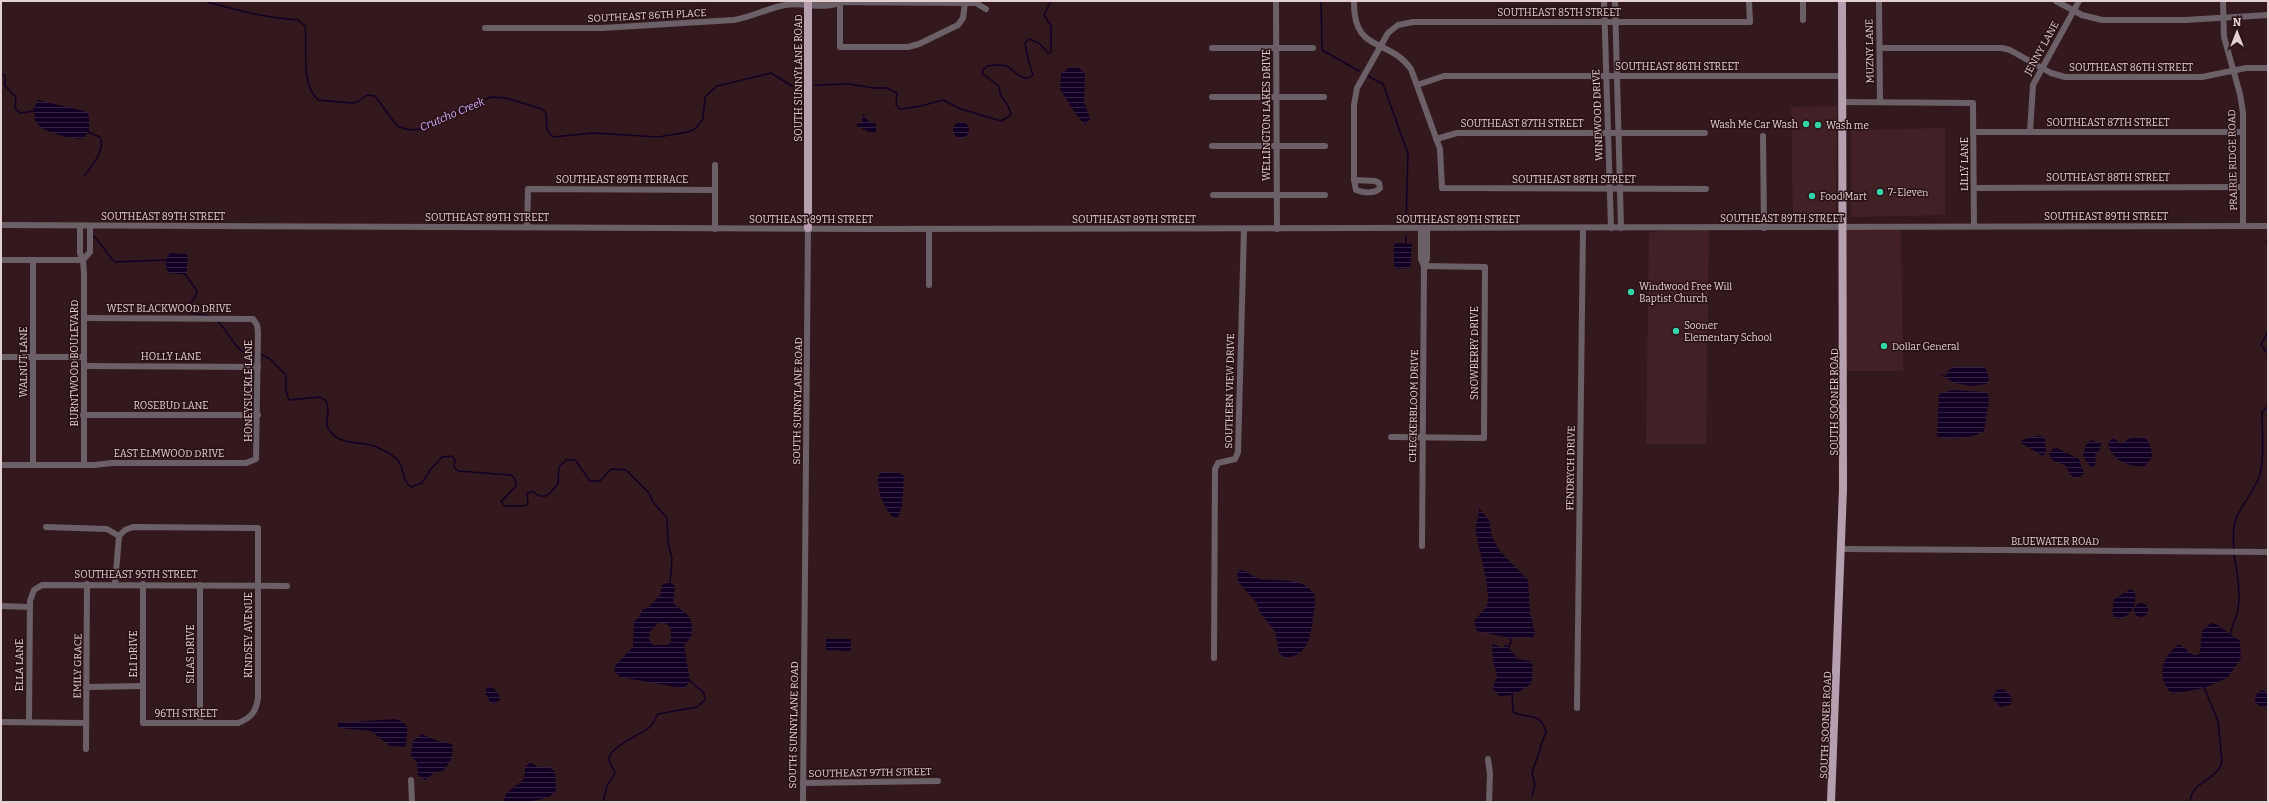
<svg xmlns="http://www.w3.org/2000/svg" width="2269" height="803" font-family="Bitter,serif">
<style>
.built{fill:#412126}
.water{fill:url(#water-rules);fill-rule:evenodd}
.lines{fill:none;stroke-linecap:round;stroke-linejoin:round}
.stream{stroke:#120024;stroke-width:1.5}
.minor{stroke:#6c6068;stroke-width:6}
.major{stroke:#b69faf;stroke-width:8}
.poi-dot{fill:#34d4a8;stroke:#291015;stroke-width:1.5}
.labels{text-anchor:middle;stroke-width:3;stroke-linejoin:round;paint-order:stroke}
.street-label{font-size:10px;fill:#e2d0d2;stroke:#291015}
.poi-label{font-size:10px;fill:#e2d0d2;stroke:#291015;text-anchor:start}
.water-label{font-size:11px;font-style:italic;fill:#d4afff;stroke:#291015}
</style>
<defs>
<pattern id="water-rules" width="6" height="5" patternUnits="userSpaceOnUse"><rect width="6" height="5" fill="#120024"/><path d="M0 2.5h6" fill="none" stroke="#342443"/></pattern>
</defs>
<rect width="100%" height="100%" fill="#33191e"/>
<g class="built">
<polygon points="1837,106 1836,218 1828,221 1793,221 1791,107"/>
<polygon points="1945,128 1945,215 1851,217 1851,130"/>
<polygon points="1901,226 1903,371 1844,371 1843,227"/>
<polygon points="1671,230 1709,230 1706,444 1646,444 1649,232"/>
</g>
<g class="water">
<polygon points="1070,67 1079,68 1085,74 1084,101 1090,119 1085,125 1075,113 1060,89 1061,74"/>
<path d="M38,100L84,111L89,115V132L82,139C70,138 40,133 35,120C34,116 35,114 33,110Z"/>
<polygon points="863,114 868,121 876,124 876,132 869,132 857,126 856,124 862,123"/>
<circle cx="961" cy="130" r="8"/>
<polygon points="1397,243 1412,244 1410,268 1397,269 1394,267 1394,244"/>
<path d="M170,253L186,254L188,256L186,275L169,273C164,268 165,258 170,253Z"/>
<polygon points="1954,367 1985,367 1989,379 1986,384 1972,386 1954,383 1937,372 1946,376 1949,370"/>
<path d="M1952,390L1987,392L1989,399L1984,431C1973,438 1950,441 1937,436L1939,394Z"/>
<polygon points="2036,436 2041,436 2045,439 2046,452 2043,456 2021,443 2022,440"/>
<path d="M2139,437L2147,439L2151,448L2152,457L2145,466C2129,468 2111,460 2108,443L2113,438L2122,444L2128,439Z"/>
<polygon points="2091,440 2101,443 2100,449 2095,455 2096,464 2091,468 2083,456 2086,445"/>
<path d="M2055,447L2079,459L2084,473L2080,477L2073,478L2065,465C2058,462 2051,463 2049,453Z"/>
<path d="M882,472L900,473L904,476L902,507L898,517H893C883,507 877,490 878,476Z"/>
<path d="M1479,508L1489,520L1492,537L1499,550L1528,580L1530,613L1535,633L1533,637L1510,638L1477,631L1474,621L1487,606L1488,601C1488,578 1480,555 1476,533C1475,524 1479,517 1479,508Z"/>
<path d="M1240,570C1248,571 1253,577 1260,579C1279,582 1302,576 1314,594C1316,603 1314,610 1313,619C1310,638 1308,656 1284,658L1279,652L1275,631L1261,614L1256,602L1239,583L1237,573Z"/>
<path d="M670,582L675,586L673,603C686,616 695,613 691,637L684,645L690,681L685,688H682L620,677L615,672L614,667L633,647L634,622L639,617L643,609H646L660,596L662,585ZM658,623H665L671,628V642L667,645H653L649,640L650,632Z"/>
<path d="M2131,589L2135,593C2137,605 2130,618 2117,619L2112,613L2114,599Z"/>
<circle cx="2141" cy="610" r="7"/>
<path d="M2211,623L2216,624L2240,641L2241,659L2227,678L2204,688L2172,694C2156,677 2161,657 2179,644L2193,655H2198L2200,652L2202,631Z"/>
<polygon points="826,639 851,639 851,651 826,650"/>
<path d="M1492,644L1503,648L1506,644L1518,659L1530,661L1533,666L1531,683C1522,691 1512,697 1499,696L1493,688L1497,675L1493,660Z"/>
<path d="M488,686C495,688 500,693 500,700L494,704L490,702L485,693Z"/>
<polygon points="2003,689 2010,695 2012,702 2010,705 2000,707 1992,698 1997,690"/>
<polygon points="2261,690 2268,692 2268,706 2259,706 2255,701 2255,696"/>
<polygon points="394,719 399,720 407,726 407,738 405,747 390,746 371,731 340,728 337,725 339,723"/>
<path d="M422,734L437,741L452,744C454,756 450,763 443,771L435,772L425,780L418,775L417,763L411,755L413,741Z"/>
<path d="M530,762L538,767H549L555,772L556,791C547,803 518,802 503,802L506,794L524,779L525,768Z"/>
</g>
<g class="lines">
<g class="stream">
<polyline points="156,1 157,1"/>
<path d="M204,1C236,10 265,18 298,20L305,26C308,48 300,84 318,100L351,103L357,102L367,95L375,96L397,126L409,130L421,129L450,117L468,106L491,97L506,98L542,109L546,113L547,130L553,137L594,133L658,137L688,132L695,129L703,119L705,97L717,86L771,73L792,86L800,85"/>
<polyline points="1321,1 1322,50 1359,71"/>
<polyline points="1,73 5,76 5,86 16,97 15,108 20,113 34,111"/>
<polyline points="1368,76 1383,84 1408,154 1406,223"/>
<path d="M815,85L849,84L874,88H887L897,93L896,105L900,109L921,106L943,100L961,109L1001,121L1011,115C1009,100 1000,103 999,86L983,74V70L987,66C993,65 1000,64 1006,66C1015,70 1023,84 1033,75L1028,59L1025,43L1029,39L1039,43L1048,53L1051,52V26L1044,15L1051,1"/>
<path d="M84,176C92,166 106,149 100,137L88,132"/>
<path d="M92,235C101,241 105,253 115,262L166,260"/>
<polyline points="1406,236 1406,243"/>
<polyline points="2266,242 2268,243"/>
<polyline points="185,274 197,291 196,296 186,309 190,313 210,316"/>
<polyline points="2268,287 2268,292"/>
<path d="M218,322C227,329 237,353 247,353C250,353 253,353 256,353"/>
<polyline points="2268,331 2261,345 2268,354"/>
<path d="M260,354L270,359L286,375V391L289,400L320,397L326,401C332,410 323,422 329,430C342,447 358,440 374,446C383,450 398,456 401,466C404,475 403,480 411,487L422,483L430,470L442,457L452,456L455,460L454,467L458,471L511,475L515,479L516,486L501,502L505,506H525L528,503L527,494L532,491L539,496H546L550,493L558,484L559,467L566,460H575L590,481H600L611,469L626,470L649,493L653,502L667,518L668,542L672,559L670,582"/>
<path d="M2234,550C2230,511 2243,511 2258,480C2265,466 2262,429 2262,412L2268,406"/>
<path d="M2230,636C2231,626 2237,618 2238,610C2241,590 2237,573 2234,554"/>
<polyline points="1508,649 1511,642 1510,638"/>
<path d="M1512,694L1513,712C1527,719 1540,712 1546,731L1532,773L1535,785L1532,796"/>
<path d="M603,802L607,786L615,773C614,768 609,764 609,759C609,747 642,734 650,727C654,724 655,718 658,714L697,707L705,700L704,693L690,681"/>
<path d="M2190,802C2191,781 2217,781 2222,762L2218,721L2204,687"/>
</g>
<g class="minor">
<polyline points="1276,1 1277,229"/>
<path d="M1354,1C1353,54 1388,37 1411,69L1440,149L1442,188L1706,189"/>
<polyline points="1604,1 1611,228"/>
<polyline points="1615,1 1621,228"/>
<polyline points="1803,1 1803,20"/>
<polyline points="1879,1 1880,101"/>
<polyline points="2056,1 2082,15 2102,20 2185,20 2268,15"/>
<polyline points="2223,1 2224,37 2240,94 2243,113 2243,226"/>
<polyline points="840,2 840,47 908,47 919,44 958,25 963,18 965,3"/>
<polyline points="808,4 817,2 976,3 986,9"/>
<path d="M485,28H602L734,20C752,17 768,8 785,5C805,1 821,11 840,2"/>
<polyline points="1212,48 1313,48"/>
<polyline points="1880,48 2002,48 2010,50 2051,73 2065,77 2202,77 2246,68 2268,68"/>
<polyline points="1417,85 1444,76 1842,76"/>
<polyline points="1212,97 1324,97"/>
<polyline points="1842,102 1973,103 1974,226"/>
<polyline points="1973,132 2242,132"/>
<polyline points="2030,132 2033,85 2079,1"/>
<polyline points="1763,136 1764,228"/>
<polyline points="1436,139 1457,133 1705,133"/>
<polyline points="1212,146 1325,146"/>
<path d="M1354,180L1375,181L1379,183L1380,188C1375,194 1363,193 1356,190L1354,180V105L1357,88L1388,33L1398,25L1413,22H1750L1749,1"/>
<polyline points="1974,188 2242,187"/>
<polyline points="1213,195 1325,195"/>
<polyline points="1,225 871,229 2268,226"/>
<polyline points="80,226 80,253 83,260 84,273 84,465"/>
<polyline points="527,227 528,189 715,190"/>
<polyline points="715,229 715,165"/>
<polyline points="1421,229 1421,259 1424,266"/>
<polyline points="1,260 83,260"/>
<polyline points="83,260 90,252 90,226"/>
<polyline points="929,285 929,229"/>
<polyline points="1,357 83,357"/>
<polyline points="84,366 258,367"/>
<polyline points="83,415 258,415"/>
<polyline points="1391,437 1484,438 1485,267 1424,266"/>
<polyline points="1,465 94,465 112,463 246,463 256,459 258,332 257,325 253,319 84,318"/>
<polyline points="33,465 33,260"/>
<path d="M46,527L107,529L119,536L125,530L133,527L258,528V698C256,712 251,718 238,723H143V584"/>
<polyline points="1422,546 1424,266 1427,259 1427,229"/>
<polyline points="1842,549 2268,552"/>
<polyline points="115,584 119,536"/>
<polyline points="1,606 30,607"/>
<polyline points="1214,658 1215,469 1218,463 1235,459 1238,452 1244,229"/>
<polyline points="86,687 143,686"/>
<polyline points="1577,708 1583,229"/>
<polyline points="1,722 86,723"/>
<polyline points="29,722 30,601 34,590 42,585 287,586"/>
<polyline points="200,723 200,585"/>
<polyline points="86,749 87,584"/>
<polyline points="1488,759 1490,774 1489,802"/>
<polyline points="411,780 412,802"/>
<polyline points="803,783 938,781"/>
<polyline points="803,802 808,228"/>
</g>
<g class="major">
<polyline points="808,228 808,1"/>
<polyline points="1831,802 1843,489 1842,1"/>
</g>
</g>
<g class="poi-dot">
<circle cx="1806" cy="124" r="4"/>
<circle cx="1818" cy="125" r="4"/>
<circle cx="1880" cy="192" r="4"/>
<circle cx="1812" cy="196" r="4"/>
<circle cx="1631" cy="292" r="4"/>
<circle cx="1676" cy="331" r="4"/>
<circle cx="1884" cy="346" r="4"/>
</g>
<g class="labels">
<g class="street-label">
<text x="1559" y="16">SOUTHEAST 85TH STREET</text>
<text transform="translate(647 15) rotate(-3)" y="4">SOUTHEAST 86TH PLACE</text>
<text transform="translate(2041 48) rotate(-61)" y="4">JENNY LANE</text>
<text transform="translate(1869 51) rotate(-91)" y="4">MUZNY LANE</text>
<text x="1677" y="70">SOUTHEAST 86TH STREET</text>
<text x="2131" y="71">SOUTHEAST 86TH STREET</text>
<text transform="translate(798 78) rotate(-90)" y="4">SOUTH SUNNYLANE ROAD</text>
<text transform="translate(1266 115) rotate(-90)" y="4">WELLINGTON LAKES DRIVE</text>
<text transform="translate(1597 115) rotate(-92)" y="4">WINDWOOD DRIVE</text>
<text x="2108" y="126">SOUTHEAST 87TH STREET</text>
<text x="1522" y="127">SOUTHEAST 87TH STREET</text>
<text transform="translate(2232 160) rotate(-91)" y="4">PRAIRIE RIDGE ROAD</text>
<text transform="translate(1964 164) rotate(-90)" y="4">LILLY LANE</text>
<text x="2108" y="181">SOUTHEAST 88TH STREET</text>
<text x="622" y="183">SOUTHEAST 89TH TERRACE</text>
<text x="1574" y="183">SOUTHEAST 88TH STREET</text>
<text x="163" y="220">SOUTHEAST 89TH STREET</text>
<text x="2106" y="220">SOUTHEAST 89TH STREET</text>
<text x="487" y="221">SOUTHEAST 89TH STREET</text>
<text x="1782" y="222">SOUTHEAST 89TH STREET</text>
<text x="811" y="223">SOUTHEAST 89TH STREET</text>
<text x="1134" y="223">SOUTHEAST 89TH STREET</text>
<text x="1458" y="223">SOUTHEAST 89TH STREET</text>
<text x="169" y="312">WEST BLACKWOOD DRIVE</text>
<text transform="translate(1474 353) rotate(-90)" y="4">SNOWBERRY DRIVE</text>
<text x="171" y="360">HOLLY LANE</text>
<text transform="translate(23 362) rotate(-90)" y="4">WALNUT LANE</text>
<text transform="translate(74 363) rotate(-90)" y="4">BURNTWOOD BOULEVARD</text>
<text transform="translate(248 391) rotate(-90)" y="4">HONEYSUCKLE LANE</text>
<text transform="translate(1229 391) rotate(-89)" y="4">SOUTHERN VIEW DRIVE</text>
<text transform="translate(797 401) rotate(-89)" y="4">SOUTH SUNNYLANE ROAD</text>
<text transform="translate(1834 402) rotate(-90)" y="4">SOUTH SOONER ROAD</text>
<text x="171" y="409">ROSEBUD LANE</text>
<text transform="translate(1413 406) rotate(-89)" y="4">CHECKERBLOOM DRIVE</text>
<text x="169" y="457">EAST ELMWOOD DRIVE</text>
<text transform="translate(1570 468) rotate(-89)" y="4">FENDRYCH DRIVE</text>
<text x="2055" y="545">BLUEWATER ROAD</text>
<text x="136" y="578">SOUTHEAST 95TH STREET</text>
<text transform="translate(248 635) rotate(-90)" y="4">KINDSEY AVENUE</text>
<text transform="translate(133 654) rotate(-90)" y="4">ELI DRIVE</text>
<text transform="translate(190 654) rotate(-90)" y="4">SILAS DRIVE</text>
<text transform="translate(19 665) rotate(-90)" y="4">ELLA LANE</text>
<text transform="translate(77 666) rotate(-89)" y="4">EMILY GRACE</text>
<text x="186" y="717">96TH STREET</text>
<text transform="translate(793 725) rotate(-89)" y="4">SOUTH SUNNYLANE ROAD</text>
<text transform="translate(1825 725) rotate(-88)" y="4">SOUTH SOONER ROAD</text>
<text transform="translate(870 772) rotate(-1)" y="4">SOUTHEAST 97TH STREET</text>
</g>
<g class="poi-label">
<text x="1798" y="128" text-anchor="end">Wash Me Car Wash</text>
<text x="1826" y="129">Wash me</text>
<text x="1888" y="196">7-Eleven</text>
<text x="1820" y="200">Food Mart</text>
<text x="1639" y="290">Windwood Free Will<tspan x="1639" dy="12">Baptist Church</tspan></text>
<text x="1684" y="329">Sooner<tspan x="1684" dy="12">Elementary School</tspan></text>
<text x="1892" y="350">Dollar General</text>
</g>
<g class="water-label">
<text transform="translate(452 114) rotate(-23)" y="4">Crutcho Creek</text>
</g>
</g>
<rect width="2269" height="803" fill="none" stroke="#e2d0d2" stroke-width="4"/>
<g transform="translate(2237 32)" stroke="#291015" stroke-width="3" paint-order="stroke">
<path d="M0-3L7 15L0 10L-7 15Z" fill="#e2d0d2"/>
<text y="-6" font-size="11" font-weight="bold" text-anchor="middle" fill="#e2d0d2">N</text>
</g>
</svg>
